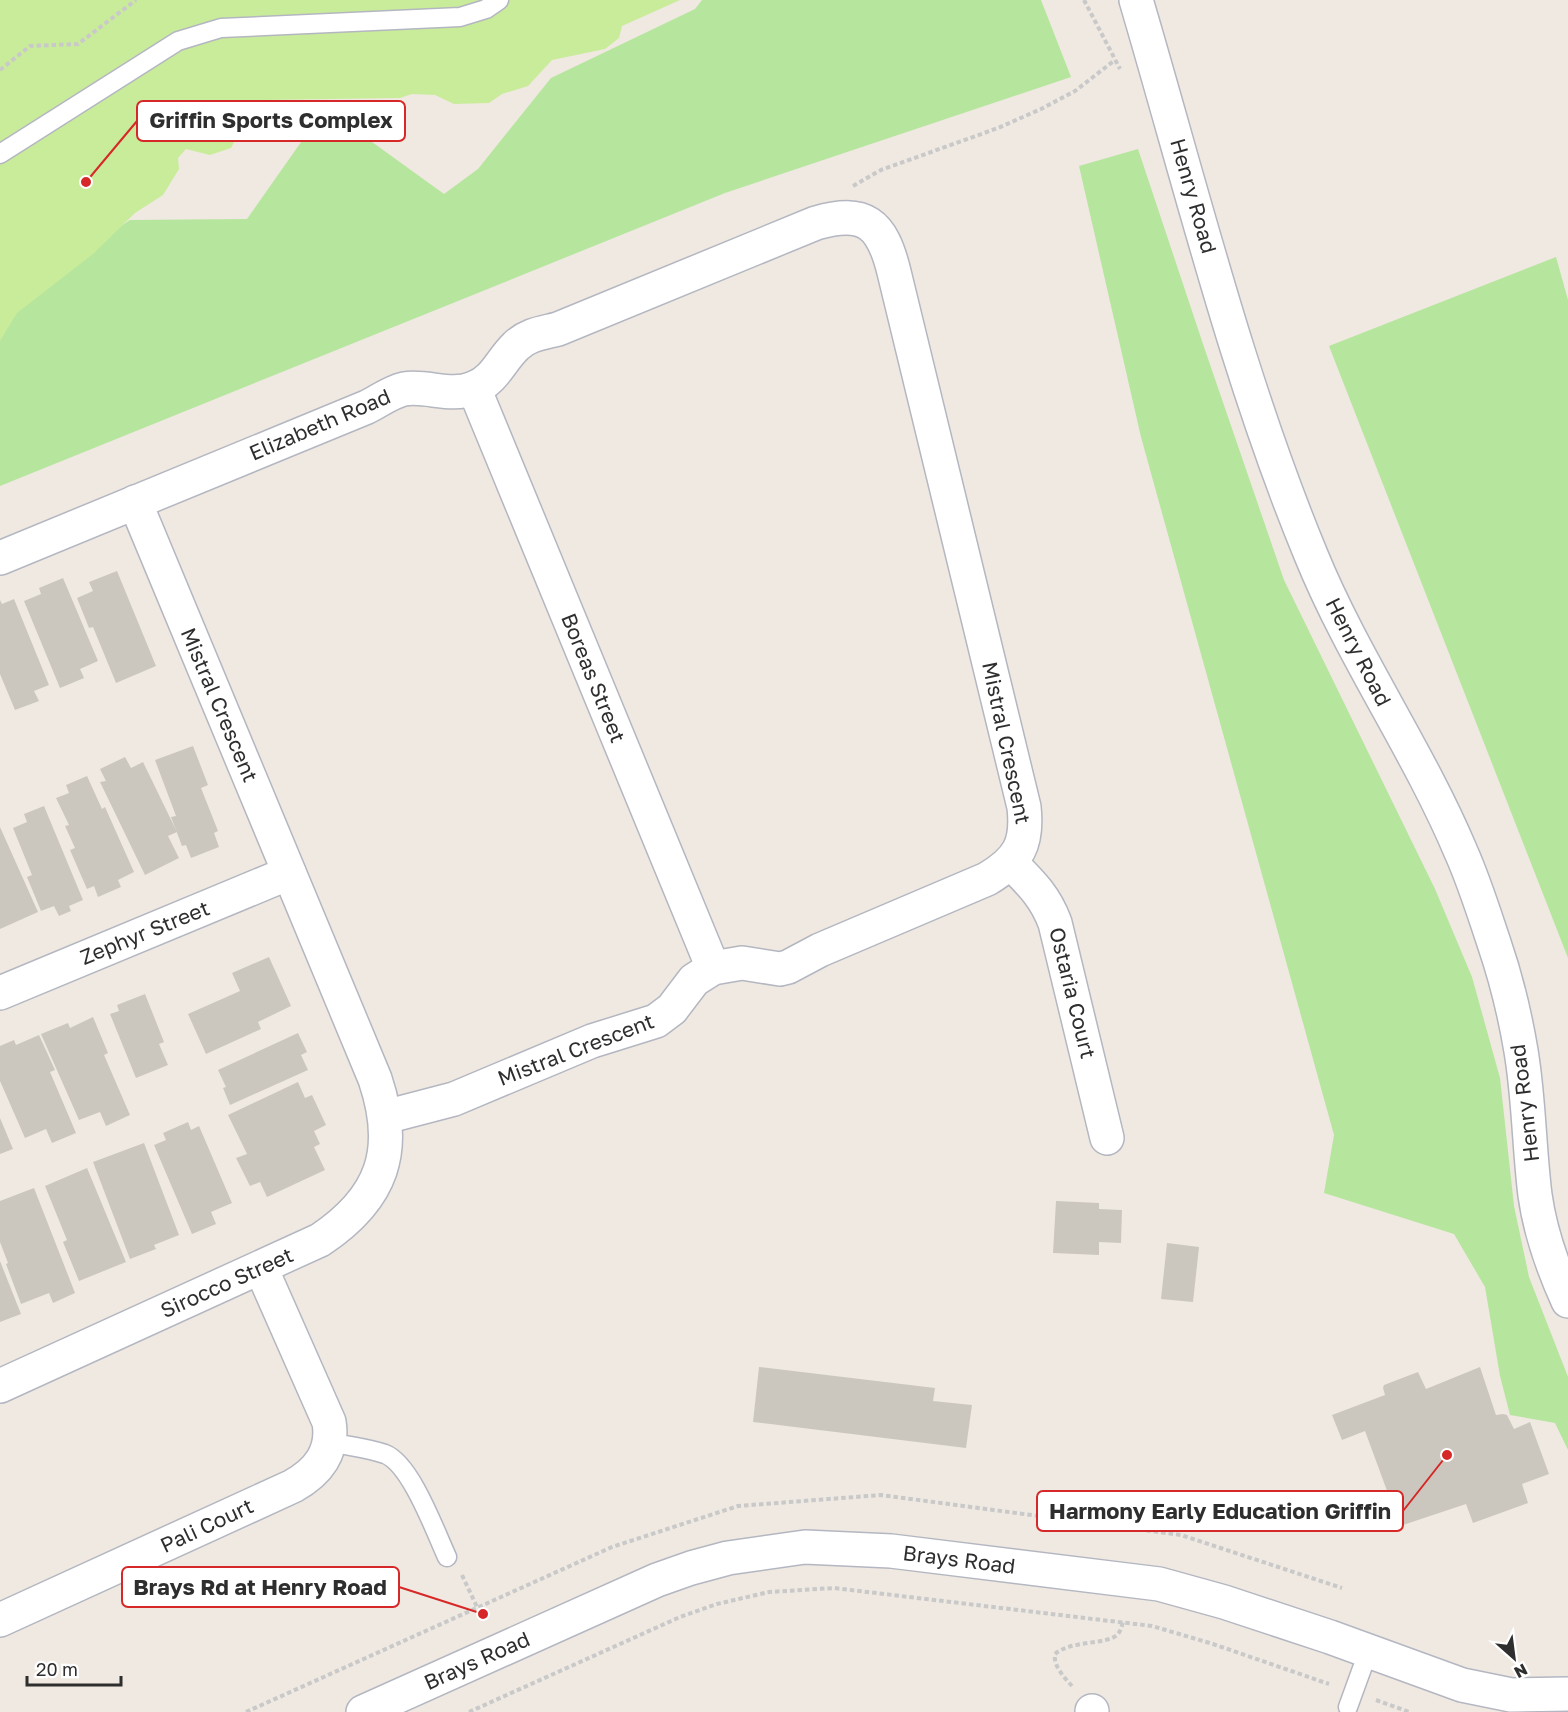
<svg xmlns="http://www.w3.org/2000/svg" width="1568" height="1712" font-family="'Golos Text',sans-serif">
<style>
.green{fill:#b6e59e}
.pitch{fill:#c9ec9a}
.building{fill:#cbc7bf}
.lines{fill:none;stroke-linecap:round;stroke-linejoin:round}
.lane-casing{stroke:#b4b7c1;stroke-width:21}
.street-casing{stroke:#b4b7c1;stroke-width:36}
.secondary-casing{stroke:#b4b7c1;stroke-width:36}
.path{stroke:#c9c9c9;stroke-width:4;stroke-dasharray:4.5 3;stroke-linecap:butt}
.lane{stroke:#fff;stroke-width:18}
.street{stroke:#fff;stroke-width:33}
.secondary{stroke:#fff;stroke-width:33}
.labels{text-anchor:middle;stroke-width:5;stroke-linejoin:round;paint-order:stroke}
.street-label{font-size:21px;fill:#2e2e2e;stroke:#fff}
.leader{fill:none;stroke:#d62828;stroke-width:2}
.callout-dot{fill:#d62828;stroke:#fff;stroke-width:2}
.callout{fill:#fff;stroke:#d62828;stroke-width:2}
.callout-label{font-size:22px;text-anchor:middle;font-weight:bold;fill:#2e2e2e}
</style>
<rect width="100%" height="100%" fill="#efe9e1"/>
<g class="green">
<polygon points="702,0 1041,0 1071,77 725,193 0,486 0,328 35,283 130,220 247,219 325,108 444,194 478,169 551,78 695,9"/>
<polygon points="1138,149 1204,347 1284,580 1435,889 1472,977 1500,1078 1514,1206 1529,1277 1568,1377 1568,1450 1555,1423 1510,1415 1500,1376 1485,1287 1454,1234 1324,1193 1334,1135 1141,437 1079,166"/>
<polygon points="1556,257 1568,300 1568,958 1329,346"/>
</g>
<polygon class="pitch" points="0,0 680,0 622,26 619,38 605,49 552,60 528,86 502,94 489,103 454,104 435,95 412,94 400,98 265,100 251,108 231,148 210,155 186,149 178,158 179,169 163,195 135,213 93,254 17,313 0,341"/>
<g class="building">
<polygon points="117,571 156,666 116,683 93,627 89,628 77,598 93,591 89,582"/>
<polygon points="63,578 98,661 80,669 84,678 60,688 24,601 41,594 39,588"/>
<polygon points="14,599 49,685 34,691 39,701 15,710 0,674 0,600 2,604"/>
<polygon points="193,746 208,785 201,788 218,831 214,833 219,847 191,858 186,845 182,846 171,817 176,816 155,760"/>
<polygon points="125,757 131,768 143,762 177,832 168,836 179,858 145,875 100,782 106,781 100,769"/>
<polygon points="87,776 102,809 105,807 134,872 118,880 121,887 98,897 94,886 87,889 70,850 75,848 65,826 69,825 56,798 69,793 66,785"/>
<polygon points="44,806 83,900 69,906 71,911 59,916 54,906 41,911 27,877 32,875 13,828 27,822 24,814"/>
<polygon points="0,827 38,912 0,929"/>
<polygon points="269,957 291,1006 258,1022 261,1029 206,1054 188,1014 240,991 232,973"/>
<polygon points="145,994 164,1042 159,1044 168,1065 136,1078 110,1014 119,1011 117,1005"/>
<polygon points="93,1017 108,1053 104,1055 130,1115 106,1126 100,1112 79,1120 41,1034 68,1023 70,1028"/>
<polygon points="298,1033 307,1052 301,1055 308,1070 230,1105 223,1088 226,1087 218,1070"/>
<polygon points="39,1035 55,1070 50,1072 76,1133 52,1143 46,1129 25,1138 0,1081 0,1046 14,1040 16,1045"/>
<polygon points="298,1082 305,1098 312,1095 326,1125 314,1131 320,1144 314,1147 325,1170 267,1197 260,1182 250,1186 236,1158 247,1154 228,1115"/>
<polygon points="0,1118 13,1149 0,1154"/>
<polygon points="188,1122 191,1130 199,1126 232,1203 211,1212 216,1224 192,1234 154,1145 166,1140 163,1133"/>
<polygon points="144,1143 179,1235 154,1245 156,1249 130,1259 93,1162"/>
<polygon points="87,1168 126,1262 79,1281 63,1242 67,1240 45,1186"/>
<polygon points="34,1188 75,1293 53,1303 49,1293 21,1304 6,1264 8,1263 0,1242 0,1201"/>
<polygon points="1056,1201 1099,1203 1099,1209 1122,1210 1121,1243 1099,1242 1099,1255 1053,1253"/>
<polygon points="1167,1243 1199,1247 1193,1302 1161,1299"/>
<polygon points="0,1261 21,1314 0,1322"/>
<polygon points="759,1367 935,1388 933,1401 972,1405 966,1448 753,1422"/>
<polygon points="1480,1367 1496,1415 1503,1414 1507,1415 1514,1429 1530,1422 1549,1474 1522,1484 1528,1503 1473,1523 1466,1504 1400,1526 1365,1431 1342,1440 1332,1415 1385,1395 1383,1388 1384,1385 1418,1372 1426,1389"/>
</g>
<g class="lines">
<defs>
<g id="lane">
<polyline points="0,154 178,41 221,28 460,17 486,9 499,0"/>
<path d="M330,1442C347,1446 368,1448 385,1454C411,1464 435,1531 447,1557"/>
<polyline points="1348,1707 1368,1652"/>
</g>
<g id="street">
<polyline points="474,388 713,968"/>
<path d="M0,558L367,407C379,401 391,392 404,389C428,385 450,398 474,388C495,380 501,360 516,346C528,334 543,333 558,329L816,223C865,209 882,223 894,272L1024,807C1028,844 1019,860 987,879L820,950L788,967L780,969L742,963L713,968L694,980L672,1009L656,1021L592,1041L454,1099L385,1117"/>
<path d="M1010,862C1030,882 1045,896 1055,923L1107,1138"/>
<polyline points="0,993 289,873"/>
<path d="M0,1386L320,1240C383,1198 399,1150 375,1079L135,502"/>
<path d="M0,1620L293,1486C318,1472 334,1452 329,1422L261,1268"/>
<polyline points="363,1712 657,1580 691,1568 728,1558 805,1547 891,1551 1159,1584 1224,1602 1330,1637 1462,1685 1511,1695 1568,1694"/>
<polyline points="1092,1712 1092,1711"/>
</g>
<path id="secondary" d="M1136,0C1191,186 1237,376 1311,555C1353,658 1418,750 1461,852C1474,881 1484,913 1494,943C1506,978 1515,1015 1521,1051C1529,1098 1529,1147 1535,1195C1540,1231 1553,1268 1568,1301"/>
</defs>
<use href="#lane" class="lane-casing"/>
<use href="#street" class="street-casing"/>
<use href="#secondary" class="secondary-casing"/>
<g class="path">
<polyline points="1084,0 1120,69"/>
<polyline points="0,70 30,46 78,44 136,0"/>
<polyline points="853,186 881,170 998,128 1041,109 1075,91 1115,60"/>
<polyline points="462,1575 477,1607"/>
<path d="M1072,1686C1064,1677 1053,1666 1055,1654C1071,1640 1106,1645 1117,1635C1121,1631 1122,1626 1123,1621"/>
<polyline points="1376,1700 1409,1712"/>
<polyline points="246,1712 612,1547 738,1506 881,1495 1181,1535 1342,1588"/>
<polyline points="469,1712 680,1617 717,1604 769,1592 834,1588 1152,1626 1213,1644 1329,1684"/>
</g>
<use href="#lane" class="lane"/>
<use href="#street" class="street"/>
<use href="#secondary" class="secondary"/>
</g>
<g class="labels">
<g class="street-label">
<text transform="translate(1193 196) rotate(74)" y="7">Henry Road</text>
<text transform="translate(320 425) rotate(-23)" y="7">Elizabeth Road</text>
<text transform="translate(1358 652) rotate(63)" y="7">Henry Road</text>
<text transform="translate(593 678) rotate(68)" y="7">Boreas Street</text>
<text transform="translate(219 705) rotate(67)" y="7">Mistral Crescent</text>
<text transform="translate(1006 743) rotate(78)" y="7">Mistral Crescent</text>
<text transform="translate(145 933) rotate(-22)" y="7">Zephyr Street</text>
<text transform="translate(1072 993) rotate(76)" y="7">Ostaria Court</text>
<text transform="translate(576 1050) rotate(-21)" y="7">Mistral Crescent</text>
<text transform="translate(1525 1103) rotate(-97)" y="7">Henry Road</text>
<text transform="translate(227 1283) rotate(-24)" y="7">Sirocco Street</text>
<text transform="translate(207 1526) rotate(-25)" y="7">Pali Court</text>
<text transform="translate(959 1560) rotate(7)" y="7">Brays Road</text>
<text transform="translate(477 1661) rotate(-24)" y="7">Brays Road</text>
</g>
</g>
<path class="leader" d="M86 182L137 121M1447 1455L1403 1511M483 1614L399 1587"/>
<g class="callout-dot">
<circle cx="86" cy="182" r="6"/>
<circle cx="1447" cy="1455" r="6"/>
<circle cx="483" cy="1614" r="6"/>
</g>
<g class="callout">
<rect x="137" y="101" width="268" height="40" rx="6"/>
<rect x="1037" y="1491" width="366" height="40" rx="6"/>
<rect x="122" y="1567" width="277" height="40" rx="6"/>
</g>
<g class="callout-label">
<text x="271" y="128">Griffin Sports Complex</text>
<text x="1220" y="1519">Harmony Early Education Griffin</text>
<text x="260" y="1595">Brays Rd at Henry Road</text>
</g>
<g transform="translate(1514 1658) rotate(152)" stroke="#ffffff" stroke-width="4.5" paint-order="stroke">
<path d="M0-4.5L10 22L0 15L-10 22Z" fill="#2e2e2e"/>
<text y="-9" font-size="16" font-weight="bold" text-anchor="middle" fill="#2e2e2e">N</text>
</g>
<path d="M27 1676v9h94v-9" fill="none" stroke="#2e2e2e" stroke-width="3"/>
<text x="36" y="1676" font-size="18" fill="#2e2e2e" stroke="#ffffff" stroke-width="4.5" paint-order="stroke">20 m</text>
</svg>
